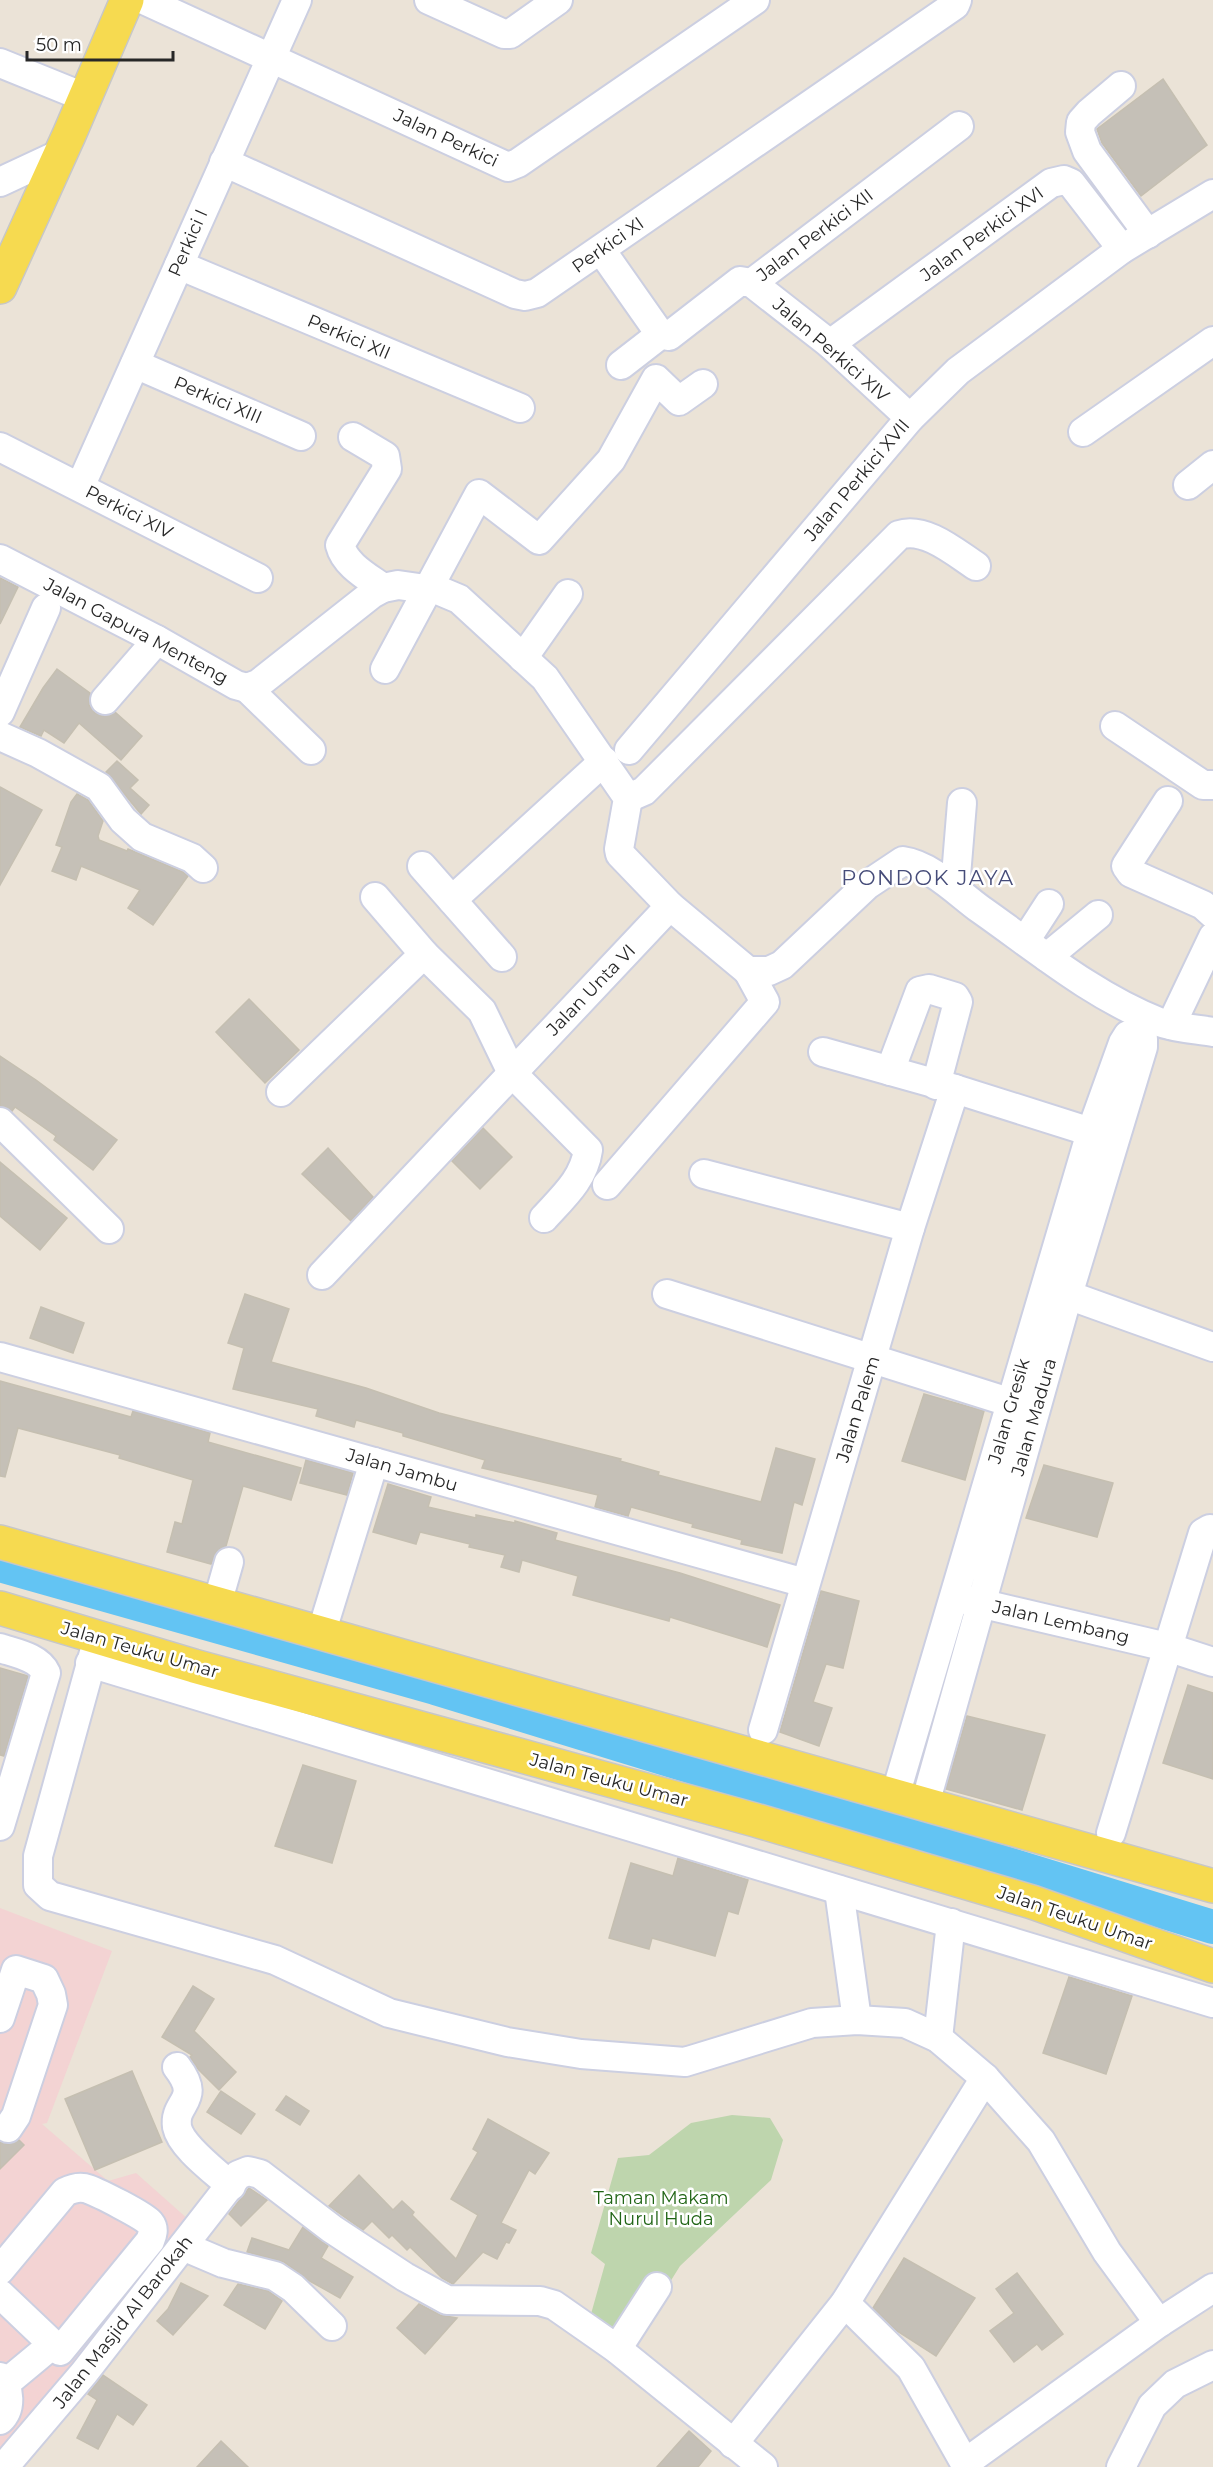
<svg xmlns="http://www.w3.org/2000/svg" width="1213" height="2467" font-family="Montserrat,sans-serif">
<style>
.medical{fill:#f3d3d3}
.cemetery{fill:#bed5ad}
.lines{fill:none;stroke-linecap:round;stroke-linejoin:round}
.river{stroke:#63c4f3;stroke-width:34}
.building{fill:#c5c0b7;stroke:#c5bfb1;stroke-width:1.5}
.minor-casing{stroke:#cccfe1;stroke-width:32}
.major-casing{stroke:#c7c7c7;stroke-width:36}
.minor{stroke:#fff;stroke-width:28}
.major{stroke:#f6da50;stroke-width:33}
.labels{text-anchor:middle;stroke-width:5;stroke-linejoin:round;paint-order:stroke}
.street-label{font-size:18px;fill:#272727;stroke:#fff}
.park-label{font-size:18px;fill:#216516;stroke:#fff}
.quarter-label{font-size:21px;letter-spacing:1.5px;fill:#464c79;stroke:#fff}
</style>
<rect width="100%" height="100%" fill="#ebe3d7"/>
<polygon class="medical" points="0,1908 112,1951 47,2123 42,2124 108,2181 136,2173 189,2220 0,2457"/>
<polygon class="cemetery" points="732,2115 770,2118 783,2140 771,2180 680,2266 632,2343 591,2314 605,2264 591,2253 618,2158 649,2155 691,2123"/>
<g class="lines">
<polyline class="river" points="0,1565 435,1688 1213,1927"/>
</g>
<g class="building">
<polygon points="1163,79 1207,145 1141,196 1102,143 1097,129"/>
<polygon points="0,578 18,587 0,624"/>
<polygon points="57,669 90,693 89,705 95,713 102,716 115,712 142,736 121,760 79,723 64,743 44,730 41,736 20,727 43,688"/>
<polygon points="117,761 138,780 130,788 149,805 141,814 106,772"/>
<polygon points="0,787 42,810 0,885"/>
<polygon points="77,794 88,800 103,821 98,836 99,840 127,851 128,849 183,872 188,876 153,925 128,908 140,890 81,866 76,880 52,871 62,847 56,845 71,802"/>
<polygon points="249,999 299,1050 265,1083 216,1032"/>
<polygon points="0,1056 36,1080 117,1140 93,1170 54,1140 56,1136 15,1107 12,1111 0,1106"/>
<polygon points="483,1128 512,1157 480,1189 452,1161"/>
<polygon points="328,1148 373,1197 351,1221 302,1174"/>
<polygon points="0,1162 67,1218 40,1250 0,1216"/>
<polygon points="245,1294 289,1309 271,1362 366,1388 439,1413 621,1459 620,1461 659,1472 658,1475 761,1502 776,1448 815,1459 802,1505 794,1502 782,1553 741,1544 742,1540 692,1527 693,1524 631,1507 628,1516 595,1507 598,1495 482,1468 485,1460 403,1436 403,1433 356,1420 354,1427 316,1416 318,1409 233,1389 244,1348 228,1343"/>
<polygon points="41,1307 84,1323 73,1353 30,1338"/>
<polygon points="0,1381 131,1417 133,1411 210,1433 208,1442 301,1468 291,1500 243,1486 226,1546 217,1551 211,1564 167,1552 175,1522 182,1524 193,1480 119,1458 120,1455 18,1428 5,1477 0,1476"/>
<polygon points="924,1394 984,1411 965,1480 902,1461"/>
<polygon points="306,1460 353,1473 347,1495 300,1483"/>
<polygon points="1044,1465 1113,1483 1097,1537 1026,1518"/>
<polygon points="388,1484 431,1497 428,1507 476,1518 476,1515 515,1523 515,1521 557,1533 555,1540 680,1573 780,1605 767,1647 670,1617 669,1621 573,1595 578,1576 522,1560 519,1572 501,1567 505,1555 469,1547 470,1544 420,1532 416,1544 373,1532"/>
<polygon points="821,1591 859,1601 843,1668 826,1664 813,1702 832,1708 819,1746 780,1732"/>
<polygon points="0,1668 28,1676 4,1756 0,1755"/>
<polygon points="1188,1685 1213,1693 1213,1779 1163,1763"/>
<polygon points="967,1716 1045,1735 1022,1810 946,1789"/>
<polygon points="303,1765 356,1781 332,1863 275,1846"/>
<polygon points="678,1858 748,1880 738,1914 728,1911 715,1956 652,1938 649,1949 609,1938 631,1863 673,1876"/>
<polygon points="1069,1977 1132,1996 1106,2074 1043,2053"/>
<polygon points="193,1986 214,1999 194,2031 236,2072 219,2090 198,2069 190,2057 192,2055 162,2037"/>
<polygon points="132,2071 162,2142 95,2170 65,2099"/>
<polygon points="221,2091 255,2114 241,2134 207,2112"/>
<polygon points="286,2096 309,2111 300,2125 276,2110"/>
<polygon points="488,2119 549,2153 535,2174 529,2170 501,2223 516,2230 509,2243 506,2242 497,2259 483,2252 453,2284 442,2278 410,2247 407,2250 392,2235 389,2238 372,2221 363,2230 329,2206 359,2175 393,2210 402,2201 414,2212 412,2215 456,2259 478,2215 451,2199 478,2152 473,2149"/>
<polygon points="19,2140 24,2145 0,2169 0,2142 8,2144"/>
<polygon points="249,2188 267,2200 241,2226 229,2214"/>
<polygon points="303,2227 328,2246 321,2258 353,2277 340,2298 308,2280 284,2262 247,2252 252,2238 289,2250"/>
<polygon points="904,2258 975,2298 936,2356 897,2331 873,2308"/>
<polygon points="1017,2273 1063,2334 1042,2350 1037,2344 1014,2362 990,2331 1014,2313 996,2289"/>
<polygon points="181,2283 208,2296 173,2335 157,2321 168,2309"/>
<polygon points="238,2284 268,2291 282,2301 265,2329 224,2305"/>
<polygon points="419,2304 440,2315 457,2318 425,2354 397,2328"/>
<polygon points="103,2375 147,2405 133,2425 117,2414 98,2449 77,2438 97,2400 88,2394"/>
<polygon points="689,2431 711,2451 698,2467 657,2467"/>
<polygon points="221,2441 248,2467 197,2467"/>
</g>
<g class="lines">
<defs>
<g id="minor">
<polyline points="144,0 508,167 518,163 755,0"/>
<polyline points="429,0 504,34 510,34 558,0"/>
<polyline points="0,63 84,97"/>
<polyline points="1121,86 1089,113 1081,122 1080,132 1087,151 1148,234"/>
<polyline points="224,162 515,294 525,296 537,293 955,5 957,0"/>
<polyline points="0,182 60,154"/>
<polyline points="601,250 660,334 669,336 740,281 752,283 830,344 910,418"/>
<polyline points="179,265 520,408"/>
<polyline points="752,283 959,126"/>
<polyline points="830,344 1051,183 1064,180 1071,183 1122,249"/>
<polyline points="135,364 301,436"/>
<polyline points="621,365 661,334"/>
<polyline points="1083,432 1213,341"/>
<path d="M353,437L385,456L387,469L340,545C345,565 368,577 383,588"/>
<polyline points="0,447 258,578"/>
<polyline points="1188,485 1213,465"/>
<polyline points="80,487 297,0"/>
<path d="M0,559L157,640L236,685L247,688L258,684L372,594L383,588L398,585L440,591L459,599L545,678L628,798L619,849L620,854L670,906L748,971H769L782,965L867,885L903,861C931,865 958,893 980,909C1037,949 1093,996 1159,1022C1175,1028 1195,1029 1213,1032"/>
<polyline points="523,658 568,594"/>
<polyline points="385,669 479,494 539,540 611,460 656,379 679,401 703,384"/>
<polyline points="247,688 311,750"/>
<polyline points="105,700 157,640"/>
<polyline points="0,712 46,608"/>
<polyline points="1115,726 1203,785 1213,785"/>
<polyline points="0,736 38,753 99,787 123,820 142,837 192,858 203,868"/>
<polyline points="629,750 910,418 958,371 1122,249 1213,194"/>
<path d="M628,798L644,791L899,535C925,526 956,553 976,566"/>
<polyline points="1168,801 1126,866 1131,873 1203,905 1213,914"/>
<polyline points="422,866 502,957"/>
<polyline points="955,888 962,803"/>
<polyline points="375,897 424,954"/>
<polyline points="452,900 604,761"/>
<polyline points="1025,941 1049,904"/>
<polyline points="1047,957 1098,915"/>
<polyline points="1171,1025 1213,937"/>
<polyline points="823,1052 955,1089 1091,1132"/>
<polyline points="890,1071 920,991 929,989 955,997 958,1002 936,1085"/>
<path d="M281,1092L424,954L482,1011L512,1073L588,1150C584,1179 563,1197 544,1218"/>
<polyline points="0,1122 109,1229"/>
<polyline points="704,1174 910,1228"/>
<polyline points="607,1185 765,1002 748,971"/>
<polyline points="322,1275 670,906"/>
<polyline points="667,1294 1012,1403"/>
<polyline points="1068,1295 1213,1347"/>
<polyline points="0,1357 805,1583"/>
<polyline points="962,1599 1167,1647 1213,1662"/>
<polyline points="217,1604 229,1562"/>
<polyline points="321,1634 374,1462"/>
<polyline points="98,1638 38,1856 38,1885 50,1896 275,1960 389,2013 507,2042 581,2054 685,2062 812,2023 857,2020 905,2023 938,2038 985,2078 1041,2141 1107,2252 1159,2323"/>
<path d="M0,1648C15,1653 39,1657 46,1673L0,1826"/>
<polyline points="90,1663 1213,2003"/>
<polyline points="763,1730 910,1228 955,1089"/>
<polyline points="895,1796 1091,1132 1123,1043 1128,1035 1136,1033 1143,1039 1143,1047 1068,1295 925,1804"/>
<polyline points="1111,1833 1203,1533 1210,1529 1213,1530"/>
<polyline points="839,1890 857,2020"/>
<polyline points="0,2018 16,1970 44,1979 51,1994 53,2005 16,2116 8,2128"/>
<polyline points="938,2038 951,1923"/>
<path d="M177,2067C203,2101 173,2101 177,2127C181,2147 216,2172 231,2186"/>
<polyline points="183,2246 223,2263 275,2276 293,2288 332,2326"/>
<path d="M0,2270L65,2192C73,2188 80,2186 88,2189C99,2193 143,2215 150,2223C155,2229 152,2236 150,2241L60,2351L0,2294"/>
<polyline points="845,2303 911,2368 967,2467"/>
<polyline points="617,2349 657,2287"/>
<path d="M0,2377C10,2388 12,2409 0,2420"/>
<polyline points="6,2383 53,2344"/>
<polyline points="733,2444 845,2303 985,2078"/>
<polyline points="965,2463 1159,2323 1213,2288"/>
<polyline points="4,2467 84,2373 238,2175 248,2171 260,2174 332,2229 405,2277 447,2300 540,2301 554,2305 617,2349 763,2467"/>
<polyline points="1121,2467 1152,2406 1175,2384 1213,2365"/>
</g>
<g id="major">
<polyline points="0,287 69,135 127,0"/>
<polyline points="0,1542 1213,1886"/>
<polyline points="0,1608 194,1666 755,1820 1032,1902 1213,1966"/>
</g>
</defs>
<use href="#minor" class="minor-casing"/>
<use href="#major" class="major-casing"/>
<use href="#minor" class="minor"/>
<use href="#major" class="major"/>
</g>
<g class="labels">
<g class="street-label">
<text transform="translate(446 138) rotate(25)" y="6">Jalan Perkici</text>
<text transform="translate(982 234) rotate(-36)" y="6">Jalan Perkici XVI</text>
<text transform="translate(815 235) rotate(-37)" y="6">Jalan Perkici XII</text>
<text transform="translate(188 243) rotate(-66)" y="6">Perkici I</text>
<text transform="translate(608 245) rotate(-35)" y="6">Perkici XI</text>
<text transform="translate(349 337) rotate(23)" y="6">Perkici XII</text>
<text transform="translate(831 350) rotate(41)" y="6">Jalan Perkici XIV</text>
<text transform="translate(218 400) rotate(23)" y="6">Perkici XIII</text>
<text transform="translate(857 480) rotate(-50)" y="6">Jalan Perkici XVII</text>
<text transform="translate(129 512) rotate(27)" y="6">Perkici XIV</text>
<text transform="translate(136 631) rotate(28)" y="6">Jalan Gapura Menteng</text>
<text transform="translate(591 990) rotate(-46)" y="6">Jalan Unta VI</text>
<text transform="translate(858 1409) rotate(-73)" y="6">Jalan Palem</text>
<text transform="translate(1009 1411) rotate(-74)" y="6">Jalan Gresik</text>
<text transform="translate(1034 1417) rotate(-74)" y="6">Jalan Madura</text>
<text transform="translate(402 1470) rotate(16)" y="6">Jalan Jambu</text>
<text transform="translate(1061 1622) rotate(13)" y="6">Jalan Lembang</text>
<text transform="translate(140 1650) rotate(16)" y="6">Jalan Teuku Umar</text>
<text transform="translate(609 1780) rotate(15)" y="6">Jalan Teuku Umar</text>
<text transform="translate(1075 1918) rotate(19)" y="6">Jalan Teuku Umar</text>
<text transform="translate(123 2322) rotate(-52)" y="6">Jalan Masjid Al Barokah</text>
</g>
<g class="park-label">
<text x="661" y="2204">Taman Makam<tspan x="661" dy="21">Nurul Huda</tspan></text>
</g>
<g class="quarter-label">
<text x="928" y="885">PONDOK JAYA</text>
</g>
</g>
<path d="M27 51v9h146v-9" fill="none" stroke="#272727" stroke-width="3"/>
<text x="36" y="51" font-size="18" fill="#272727" stroke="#ffffff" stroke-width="4.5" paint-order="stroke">50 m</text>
</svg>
